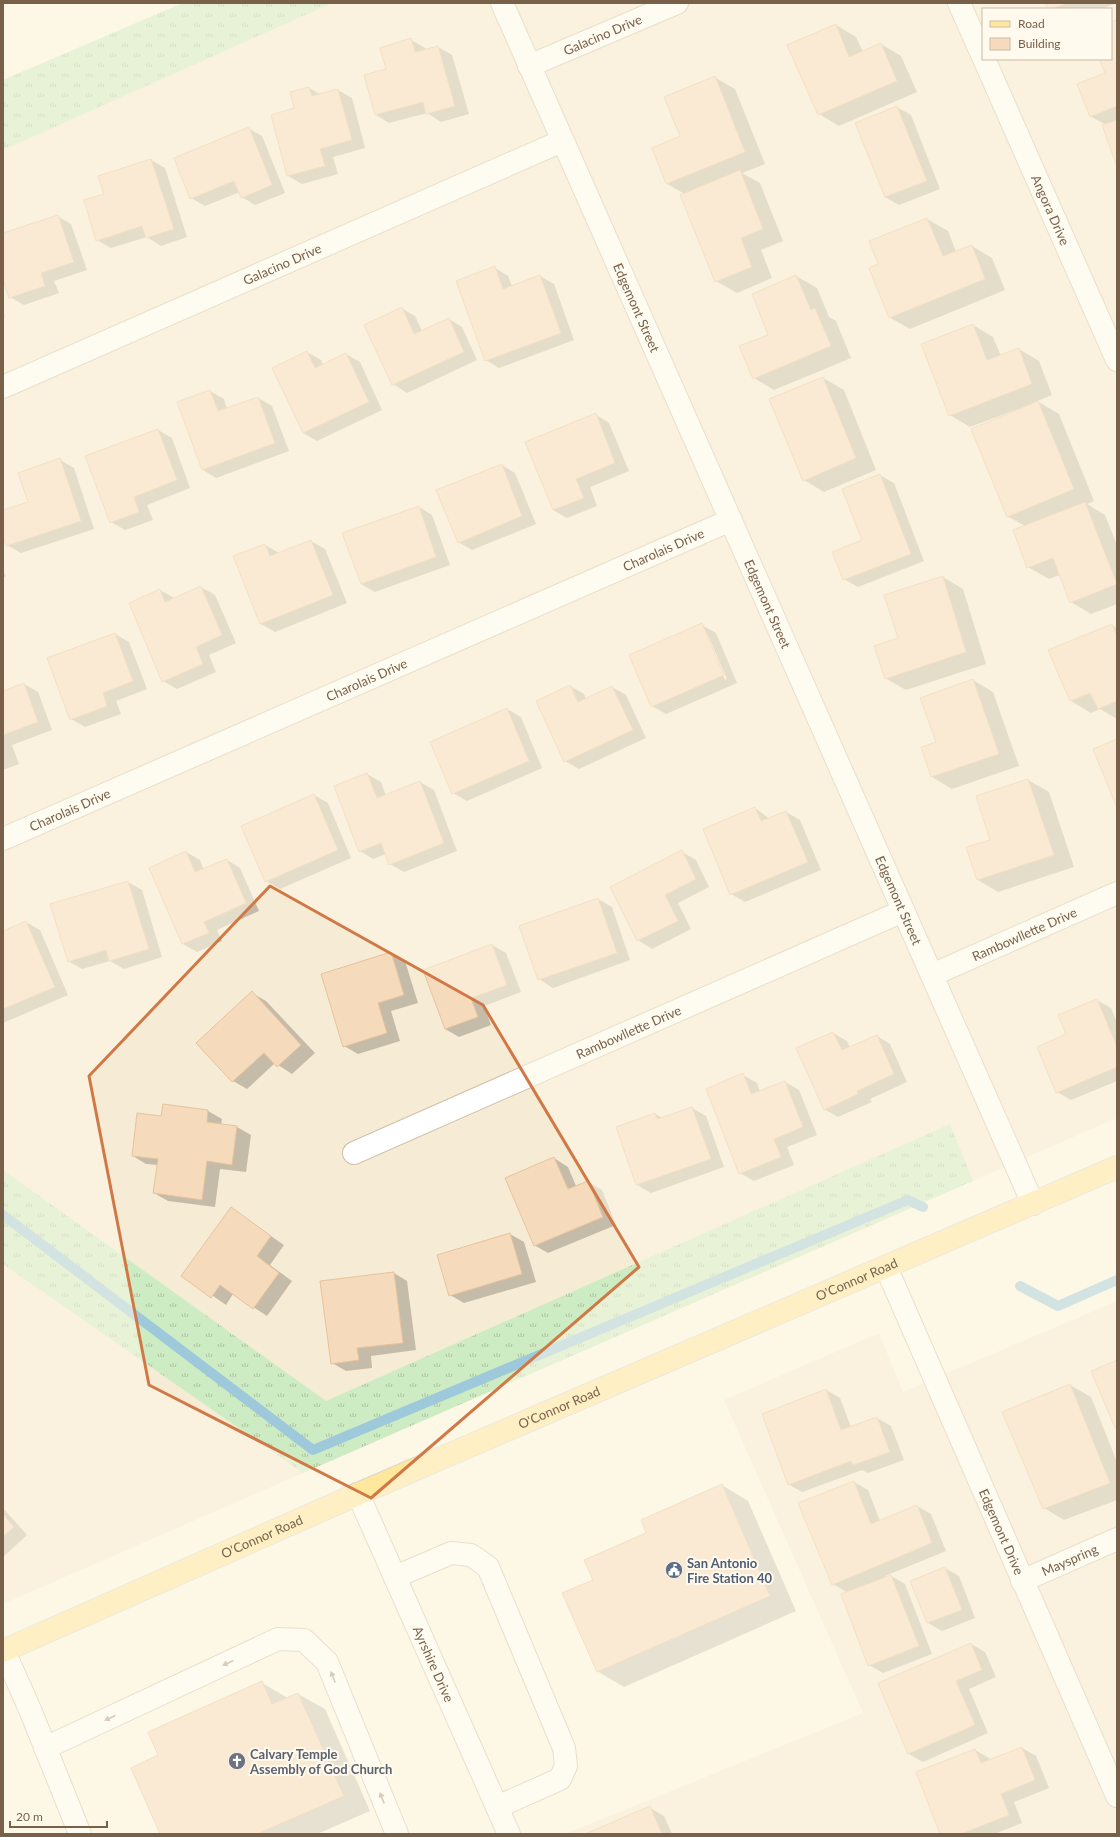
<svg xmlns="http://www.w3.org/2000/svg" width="1120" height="1837" font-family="Lato,sans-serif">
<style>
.residential{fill:#f6ebd4;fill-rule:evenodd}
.grass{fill:url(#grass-tufts)}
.shadow{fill:#0003;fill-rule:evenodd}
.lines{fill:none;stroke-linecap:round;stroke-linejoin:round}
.stream{stroke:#9ec9db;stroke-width:10}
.building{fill:#f5dabc;stroke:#e8c39b}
.minor-casing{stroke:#d0c0ab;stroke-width:24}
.major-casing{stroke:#dcd6d0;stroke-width:24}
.minor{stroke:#fff;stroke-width:22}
.major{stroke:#ffe79b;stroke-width:22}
.oneway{fill:#a89889}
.marked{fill:none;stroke:#d17946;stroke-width:3;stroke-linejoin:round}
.labels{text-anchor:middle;stroke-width:4;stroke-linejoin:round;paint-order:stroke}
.street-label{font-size:13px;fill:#796049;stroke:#fffaed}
.service-label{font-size:13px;font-weight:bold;fill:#4e5e75;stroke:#fffaed;text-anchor:start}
.worship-label{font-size:13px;font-weight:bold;fill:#5b616d;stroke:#fffaed;text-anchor:start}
</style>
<defs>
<pattern id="grass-tufts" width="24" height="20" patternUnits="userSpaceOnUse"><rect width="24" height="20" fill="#ceecc3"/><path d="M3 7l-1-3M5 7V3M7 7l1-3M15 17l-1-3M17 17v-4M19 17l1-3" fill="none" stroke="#acc3a0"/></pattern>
</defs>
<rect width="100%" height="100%" fill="#fdf7e6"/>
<g class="residential">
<path d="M183,3H1117V1118L3,1604V80ZM983,9H1111V59H983Z"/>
<polygon points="1117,1301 1117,1834 565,1834 863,1713 724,1400 879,1333 903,1392"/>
</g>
<g class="grass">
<polygon points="183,3 332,3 3,150 3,80"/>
<polygon points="950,1124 973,1181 303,1473 3,1264 3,1170 326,1401"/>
</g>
<g class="shadow">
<polygon points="1046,3 1114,3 1114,4 1102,9 1049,9"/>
<polygon points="1117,21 1117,164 1106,125 1090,116 1106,74 1100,59 1111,59 1111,23"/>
<polygon points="836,25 856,37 863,52 881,44 901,56 917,92 839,126 819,114"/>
<polygon points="411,40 425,48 425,50 438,47 452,55 469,114 441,122 427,113 389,123 376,115 387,70"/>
<polygon points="714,77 735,89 765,164 742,173 760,183 783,241 761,250 772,278 737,293 716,281 685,194 667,184 653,148 681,137"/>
<polygon points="309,88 321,95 338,90 352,98 365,148 333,157 338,174 302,184 288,176 296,109"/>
<polygon points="897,107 911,115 940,189 899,205 885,197"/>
<polygon points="248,128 262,136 285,193 255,205 242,197 240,192 205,206 191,198"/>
<polygon points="151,160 165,168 187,237 161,246 147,237 111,248 97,240 105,194 99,176"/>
<polygon points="57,216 71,224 87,270 54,281 59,293 24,305 10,297 3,276 3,234"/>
<polygon points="927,219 948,231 956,252 972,246 992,258 1005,290 910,329 889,317 880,265"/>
<polygon points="495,268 508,276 512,286 540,276 554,284 574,340 499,368 486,360"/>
<polygon points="796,276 817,288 829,317 836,321 851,358 774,390 754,378 769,335"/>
<polygon points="401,308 415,316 422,331 449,319 462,327 477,360 407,393 393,384"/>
<polygon points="3,310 5,317 3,318"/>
<polygon points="973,325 993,337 1001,356 1019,349 1039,361 1052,395 1037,401 1059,414 1094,501 1087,504 1105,515 1117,545 1117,604 1091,614 1071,602 1060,575 1049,579 1028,567 1025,526 1007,516 1018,409 970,427 950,415"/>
<polygon points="307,352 321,360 323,365 346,354 360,362 382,410 317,441 303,433"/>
<polygon points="823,378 844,390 876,470 824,492 804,480"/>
<polygon points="210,391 224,399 227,409 258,398 272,406 289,451 216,478 203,470"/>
<polygon points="595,414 609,423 629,471 590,487 597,506 567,518 553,510"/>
<polygon points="158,430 172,438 190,488 147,505 153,520 125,530 111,522"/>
<polygon points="60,460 74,468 94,529 21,553 7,545 3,531 3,511 29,502"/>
<polygon points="502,465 515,473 536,524 472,550 458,542"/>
<polygon points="880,475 894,483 924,561 858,587 844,579 863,541 843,489"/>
<polygon points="419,507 432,515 450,565 375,592 361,584"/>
<polygon points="311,541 325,549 347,603 275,632 261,624 234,557 265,545 279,553"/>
<polygon points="3,571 6,576 3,578"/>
<polygon points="943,577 963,589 986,664 906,690 885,678 900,639"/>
<polygon points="201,587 215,595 236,643 209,655 216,672 177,689 163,681 160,590 174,598"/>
<path d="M702,625L716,633L737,683L666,714L652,706ZM706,635H708L727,679L725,680Z"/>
<polygon points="1112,625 1117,628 1117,719 1100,709 1091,713 1071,701"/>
<polygon points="115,634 129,642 147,689 116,701 121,714 85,727 71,719 48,659"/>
<polygon points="973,680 993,692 1019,766 952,789 932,777 937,743"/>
<polygon points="24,684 38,692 52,730 12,745 19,764 3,770 3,692"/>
<polygon points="570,686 584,694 586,699 612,687 626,695 646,738 579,769 565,761"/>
<polygon points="507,709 521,717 542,768 467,801 453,793"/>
<polygon points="367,774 381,782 386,796 420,782 434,790 457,851 404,872 390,864 386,854 373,859 360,851"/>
<polygon points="1028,780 1049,792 1074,867 998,892 978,880 991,840"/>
<polygon points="314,795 328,803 351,858 280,889 266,881"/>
<polygon points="755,808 770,819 786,812 800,820 821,870 745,902 731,894"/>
<polygon points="186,852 200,860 204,870 227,860 240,868 259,911 217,930 222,941 197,952 183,944 150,868"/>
<polygon points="682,852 696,860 709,887 678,903 691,929 652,949 638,940"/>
<polygon points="128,882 142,890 162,957 124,969 110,961 82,969 68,961"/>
<polygon points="598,899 612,907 630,960 553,988 539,979"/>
<polygon points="26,922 40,930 68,995 3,1023 3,932"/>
<polygon points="492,945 506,953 521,992 484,1006 491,1025 459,1037 445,1029"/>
<polygon points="391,953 405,961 418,1003 391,1011 400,1041 358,1054 344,1046"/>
<polygon points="252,993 266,1001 315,1053 292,1074 275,1063 247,1089 233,1081"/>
<polygon points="1097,1000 1111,1008 1117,1023 1117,1081 1071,1100 1057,1092 1068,1035"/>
<polygon points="833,1033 847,1041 850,1048 877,1036 890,1044 907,1082 870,1099 872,1102 838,1117 824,1109"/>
<polygon points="743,1075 757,1083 760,1092 785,1082 799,1090 817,1135 787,1147 794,1165 754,1181 740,1173"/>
<polygon points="164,1105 208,1111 222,1119 221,1125 237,1127 251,1135 246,1172 220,1169 215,1207 168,1201 154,1193 158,1165 146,1164 133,1156 162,1117"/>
<polygon points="692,1108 706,1116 724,1167 651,1193 637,1185 617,1128 655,1114 663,1118"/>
<polygon points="554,1158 568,1167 576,1186 588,1182 602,1190 616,1225 548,1253 534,1245"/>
<polygon points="231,1209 284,1245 270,1265 292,1281 267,1316 233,1294 226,1305 183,1275"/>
<polygon points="510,1234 524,1242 536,1282 464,1303 450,1295"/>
<polygon points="394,1273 407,1281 416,1350 371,1356 372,1368 346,1371 332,1363"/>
<polygon points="1070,1385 1091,1397 1117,1462 1117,1500 1064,1520 1044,1508"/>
<polygon points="826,1390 840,1398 851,1427 877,1418 891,1426 904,1460 868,1473 862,1470 802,1492 788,1484"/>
<polygon points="854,1482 868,1490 880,1521 917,1506 931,1514 946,1551 885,1576 885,1578 891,1576 905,1584 932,1654 883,1673 869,1665 848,1593 833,1584"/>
<polygon points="722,1485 748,1501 796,1611 624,1687 597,1671 594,1580 647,1534"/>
<polygon points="3,1508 27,1535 3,1557"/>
<polygon points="945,1568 959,1576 975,1618 942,1631 928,1623"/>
<polygon points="971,1644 985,1652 996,1677 969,1689 988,1733 923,1762 909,1754 879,1684"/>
<polygon points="262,1683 288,1698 298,1694 325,1709 370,1811 317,1834 161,1834 160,1756"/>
<polygon points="1022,1748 1036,1756 1049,1788 1014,1802 1022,1823 994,1834 941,1834 918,1772 975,1750 989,1758 990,1761"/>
<polygon points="650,1808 664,1816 672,1834 588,1834"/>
</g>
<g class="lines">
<g class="stream">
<polyline points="3,1215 313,1450 908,1200 923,1207"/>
<polyline points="1020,1286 1058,1306 1117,1280"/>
</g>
</g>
<g class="building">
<polygon points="1045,3 1067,3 1052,9 1048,9"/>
<polygon points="1117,20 1117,106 1090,117 1077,84 1105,73 1099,59 1111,59 1111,22"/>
<polygon points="836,24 849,57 881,43 897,81 818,115 787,45"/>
<polygon points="411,38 415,52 438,46 455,106 426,114 423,102 375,115 364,75 386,69 380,48"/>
<polygon points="715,76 745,152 666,184 652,148 680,136 664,97"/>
<polygon points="309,87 312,96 338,89 352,140 320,149 325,166 287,176 271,115 294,108 290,92"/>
<polygon points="897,106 927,181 885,197 855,123"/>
<polygon points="1117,120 1117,167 1102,125"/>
<polygon points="249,127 272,185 241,198 234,181 190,199 174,158"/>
<polygon points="151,159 174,229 146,238 142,226 96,241 84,200 104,194 98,176"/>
<polygon points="740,170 763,229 741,238 752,267 715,282 680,195"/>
<polygon points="58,215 74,262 41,273 45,286 9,298 3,279 3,233"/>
<polygon points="927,218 943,256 972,245 985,279 889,318 869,268 878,264 869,241"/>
<polygon points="495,266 503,289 540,275 561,333 485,361 456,281"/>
<polygon points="796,275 811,310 815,308 831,346 753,379 739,346 768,335 752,294"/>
<polygon points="402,307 414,334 449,318 464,352 392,385 364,325"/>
<polygon points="973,324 987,360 1019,348 1032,384 949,416 921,344"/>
<polygon points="307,351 315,368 346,353 369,402 303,433 272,368"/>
<polygon points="823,377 856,458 803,481 769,399"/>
<polygon points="210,390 218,411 258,397 275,443 202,470 177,402"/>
<polygon points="1038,401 1074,489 1007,517 971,429"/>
<polygon points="596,413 615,463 576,479 584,498 553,510 525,442"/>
<polygon points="158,429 177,480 134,497 139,512 110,523 85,456"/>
<polygon points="60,458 81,521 6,546 3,535 3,510 28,502 18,473"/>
<polygon points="502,464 522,516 458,543 436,490"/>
<polygon points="880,474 911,554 843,580 832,552 862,540 842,489"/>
<polygon points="1085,502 1117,584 1070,603 1053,558 1027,568 1013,530"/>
<polygon points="419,506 436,557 361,584 342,533"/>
<polygon points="311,540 333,595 260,624 233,556 265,544 270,556"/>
<polygon points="943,576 966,652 885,679 874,646 898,638 884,595"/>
<polygon points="201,586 222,635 196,647 203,664 162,682 129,603 160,589 165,602"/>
<polygon points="702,623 724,675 651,707 629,655"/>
<polygon points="1112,624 1117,636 1117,701 1098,709 1090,693 1070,701 1048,650"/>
<polygon points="115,633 133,681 103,693 107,706 70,720 47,658"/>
<polygon points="973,679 999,754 931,777 921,747 936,742 920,698"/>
<polygon points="24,683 38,722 3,735 3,691"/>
<polygon points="570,685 578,702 612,686 633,730 564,762 536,701"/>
<polygon points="507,708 529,761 452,794 430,742"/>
<polygon points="1117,739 1117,808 1093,749"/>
<polygon points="367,773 377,798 420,781 444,843 389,865 381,843 359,852 334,786"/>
<polygon points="1028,779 1054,855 977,880 966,847 990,840 976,796"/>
<polygon points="314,794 338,850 265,882 241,826"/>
<polygon points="755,807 761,821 786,811 808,862 730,895 703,829"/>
<polygon points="682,850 696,879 665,895 678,921 637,941 610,887"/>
<polygon points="186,851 195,872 227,859 246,903 204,922 209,933 182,944 149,868"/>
<polygon points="128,881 149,949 109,961 106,950 68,962 50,904"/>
<polygon points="598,898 617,953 538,980 519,926"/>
<polygon points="26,921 55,987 3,1009 3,931"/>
<polygon points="492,944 507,985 471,998 478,1017 445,1029 423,970"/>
<polygon points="391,952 404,995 378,1003 387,1033 343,1047 321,974"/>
<polygon points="252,991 301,1045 277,1067 264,1053 232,1082 196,1043"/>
<polygon points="1097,999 1117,1047 1117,1067 1056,1093 1037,1047 1066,1034 1058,1015"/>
<polygon points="833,1032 842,1050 877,1035 894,1074 857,1091 858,1094 824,1110 796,1048"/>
<polygon points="743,1073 751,1094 785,1081 803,1127 774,1139 781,1157 739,1174 706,1089"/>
<polygon points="163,1104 208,1110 207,1122 237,1126 232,1165 207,1161 202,1200 153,1193 158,1159 132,1156 137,1113 161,1116"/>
<polygon points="692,1107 711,1159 636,1185 616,1127 655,1113 657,1119"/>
<polygon points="554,1157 568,1189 588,1181 603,1217 534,1246 505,1178"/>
<polygon points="231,1207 271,1236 257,1256 279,1273 253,1309 220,1285 211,1298 181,1276"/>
<polygon points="510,1233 522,1274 449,1296 437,1255"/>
<polygon points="394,1272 403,1343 357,1348 359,1360 331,1364 320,1281"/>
<polygon points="1117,1360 1117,1428 1115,1428 1091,1371"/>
<polygon points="1070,1384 1110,1483 1043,1509 1002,1412"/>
<polygon points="826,1389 841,1430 877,1417 890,1452 853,1465 851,1461 788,1485 762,1414"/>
<polygon points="854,1481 871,1524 917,1505 932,1543 832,1585 798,1503"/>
<polygon points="722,1484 770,1596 597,1672 562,1593 593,1580 584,1560 646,1533 641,1520"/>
<polygon points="3,1514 14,1527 3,1537"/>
<polygon points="945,1567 962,1610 927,1623 910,1581"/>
<polygon points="891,1575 919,1646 868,1666 841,1594"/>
<polygon points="971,1643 982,1670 956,1681 975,1725 908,1754 878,1683"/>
<polygon points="262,1681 272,1704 298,1693 344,1796 257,1834 160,1834 131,1768 158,1755 148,1732"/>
<polygon points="1022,1747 1035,1780 1001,1794 1009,1815 961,1834 940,1834 916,1772 975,1749 981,1763"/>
<polygon points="650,1806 662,1834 585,1834"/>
</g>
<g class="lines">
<defs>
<g id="minor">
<path id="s1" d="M502,3L1033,1204"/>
<polyline points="959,3 983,57"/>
<path id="s2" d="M984,59L1117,360"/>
<path id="s3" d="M529,66L677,3"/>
<path id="s4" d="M3,387L562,141"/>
<path id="s5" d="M3,839L731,520"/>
<path id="s6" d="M932,975L1117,893"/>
<path id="s7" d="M354,1153L903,911"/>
<path id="s8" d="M886,1267L1117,1796"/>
<path id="s9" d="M358,1494L509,1834"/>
<polyline points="395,1577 451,1553 471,1555 488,1567 564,1748 566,1766 560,1779 497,1807"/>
<path id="s10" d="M1022,1581L1117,1539"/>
<polyline points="4,1651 31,1712 80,1834"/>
<polyline points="45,1748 278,1639 304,1640 327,1662 397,1834"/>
</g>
<g id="major">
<path id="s11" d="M3,1651L358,1494L1117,1167"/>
</g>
</defs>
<use href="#minor" class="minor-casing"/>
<use href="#major" class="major-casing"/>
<use href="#minor" class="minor"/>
<use href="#major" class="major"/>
</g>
<defs><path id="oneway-solid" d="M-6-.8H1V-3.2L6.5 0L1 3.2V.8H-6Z"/></defs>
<g class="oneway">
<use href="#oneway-solid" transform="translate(228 1663) rotate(155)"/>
<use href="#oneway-solid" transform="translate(333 1677) rotate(-112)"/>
<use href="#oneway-solid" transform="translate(110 1718) rotate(155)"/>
<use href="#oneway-solid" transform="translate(382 1798) rotate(-112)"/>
</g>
<path d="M0 0H1120V1837H0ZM270,886L483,1005L639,1267L371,1498L149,1385L89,1076Z" fill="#fdf7e6" fill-opacity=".55" fill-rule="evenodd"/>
<path class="marked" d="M270,886L483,1005L639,1267L371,1498L149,1385L89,1076Z"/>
<defs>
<symbol id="civic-disc" viewBox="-11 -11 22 22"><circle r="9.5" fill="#5c6f8a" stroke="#fffaed"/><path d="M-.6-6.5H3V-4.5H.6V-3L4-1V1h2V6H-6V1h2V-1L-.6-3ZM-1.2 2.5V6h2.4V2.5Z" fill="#fff"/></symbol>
<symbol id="church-disc" viewBox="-11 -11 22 22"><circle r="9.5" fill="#6b7280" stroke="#fffaed"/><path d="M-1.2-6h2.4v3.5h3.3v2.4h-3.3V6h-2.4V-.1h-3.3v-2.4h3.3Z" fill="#fff"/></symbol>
</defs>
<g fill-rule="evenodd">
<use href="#civic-disc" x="664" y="1560" width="20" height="20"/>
<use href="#church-disc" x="227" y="1751" width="20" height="20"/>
</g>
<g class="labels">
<g class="street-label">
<text dy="5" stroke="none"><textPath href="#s3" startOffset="80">Galacino Drive</textPath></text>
<text dy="5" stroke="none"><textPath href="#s2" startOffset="165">Angora Drive</textPath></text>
<text dy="5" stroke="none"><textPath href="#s4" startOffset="305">Galacino Drive</textPath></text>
<text dy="5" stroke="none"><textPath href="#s1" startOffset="333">Edgemont Street</textPath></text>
<text dy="5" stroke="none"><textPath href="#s5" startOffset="721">Charolais Drive</textPath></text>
<text dy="5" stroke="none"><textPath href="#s1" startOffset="657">Edgemont Street</textPath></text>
<text dy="5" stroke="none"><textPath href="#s5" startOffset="397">Charolais Drive</textPath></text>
<text dy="5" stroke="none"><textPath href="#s5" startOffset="73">Charolais Drive</textPath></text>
<text dy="5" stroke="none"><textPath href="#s1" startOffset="981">Edgemont Street</textPath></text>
<text dy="5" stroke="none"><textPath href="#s6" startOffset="101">Rambowllette Drive</textPath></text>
<text dy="5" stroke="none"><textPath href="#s7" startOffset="300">Rambowllette Drive</textPath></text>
<text dy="5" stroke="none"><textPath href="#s11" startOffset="931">O'Connor Road</textPath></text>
<text dy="5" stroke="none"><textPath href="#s11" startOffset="607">O'Connor Road</textPath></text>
<text dy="5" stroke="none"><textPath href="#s8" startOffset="289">Edgemont Drive</textPath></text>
<text dy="5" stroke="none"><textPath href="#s11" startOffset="283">O'Connor Road</textPath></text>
<text dy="5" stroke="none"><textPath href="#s10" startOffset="52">Mayspring</textPath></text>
<text dy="5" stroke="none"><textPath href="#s9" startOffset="186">Ayrshire Drive</textPath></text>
</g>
<g class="service-label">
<text x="687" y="1568">San Antonio<tspan x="687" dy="15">Fire Station 40</tspan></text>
</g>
<g class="worship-label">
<text x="250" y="1759">Calvary Temple<tspan x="250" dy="15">Assembly of God Church</tspan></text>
</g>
</g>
<rect width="1120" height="1837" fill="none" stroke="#796049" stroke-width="8"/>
<rect x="982" y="8" width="130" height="52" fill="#fffaed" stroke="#c9bcab"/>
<rect x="990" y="21" width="20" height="6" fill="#ffe79b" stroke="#c9bcab"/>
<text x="1018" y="28" font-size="12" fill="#796049">Road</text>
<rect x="990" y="38" width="20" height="12" fill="#f5dabc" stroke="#c9bcab"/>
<text x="1018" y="48" font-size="12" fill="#796049">Building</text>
<path d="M10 1821v6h97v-6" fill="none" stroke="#796049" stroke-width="2"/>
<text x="16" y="1821" font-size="12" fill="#796049" stroke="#fffaed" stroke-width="3" paint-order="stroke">20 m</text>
</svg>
